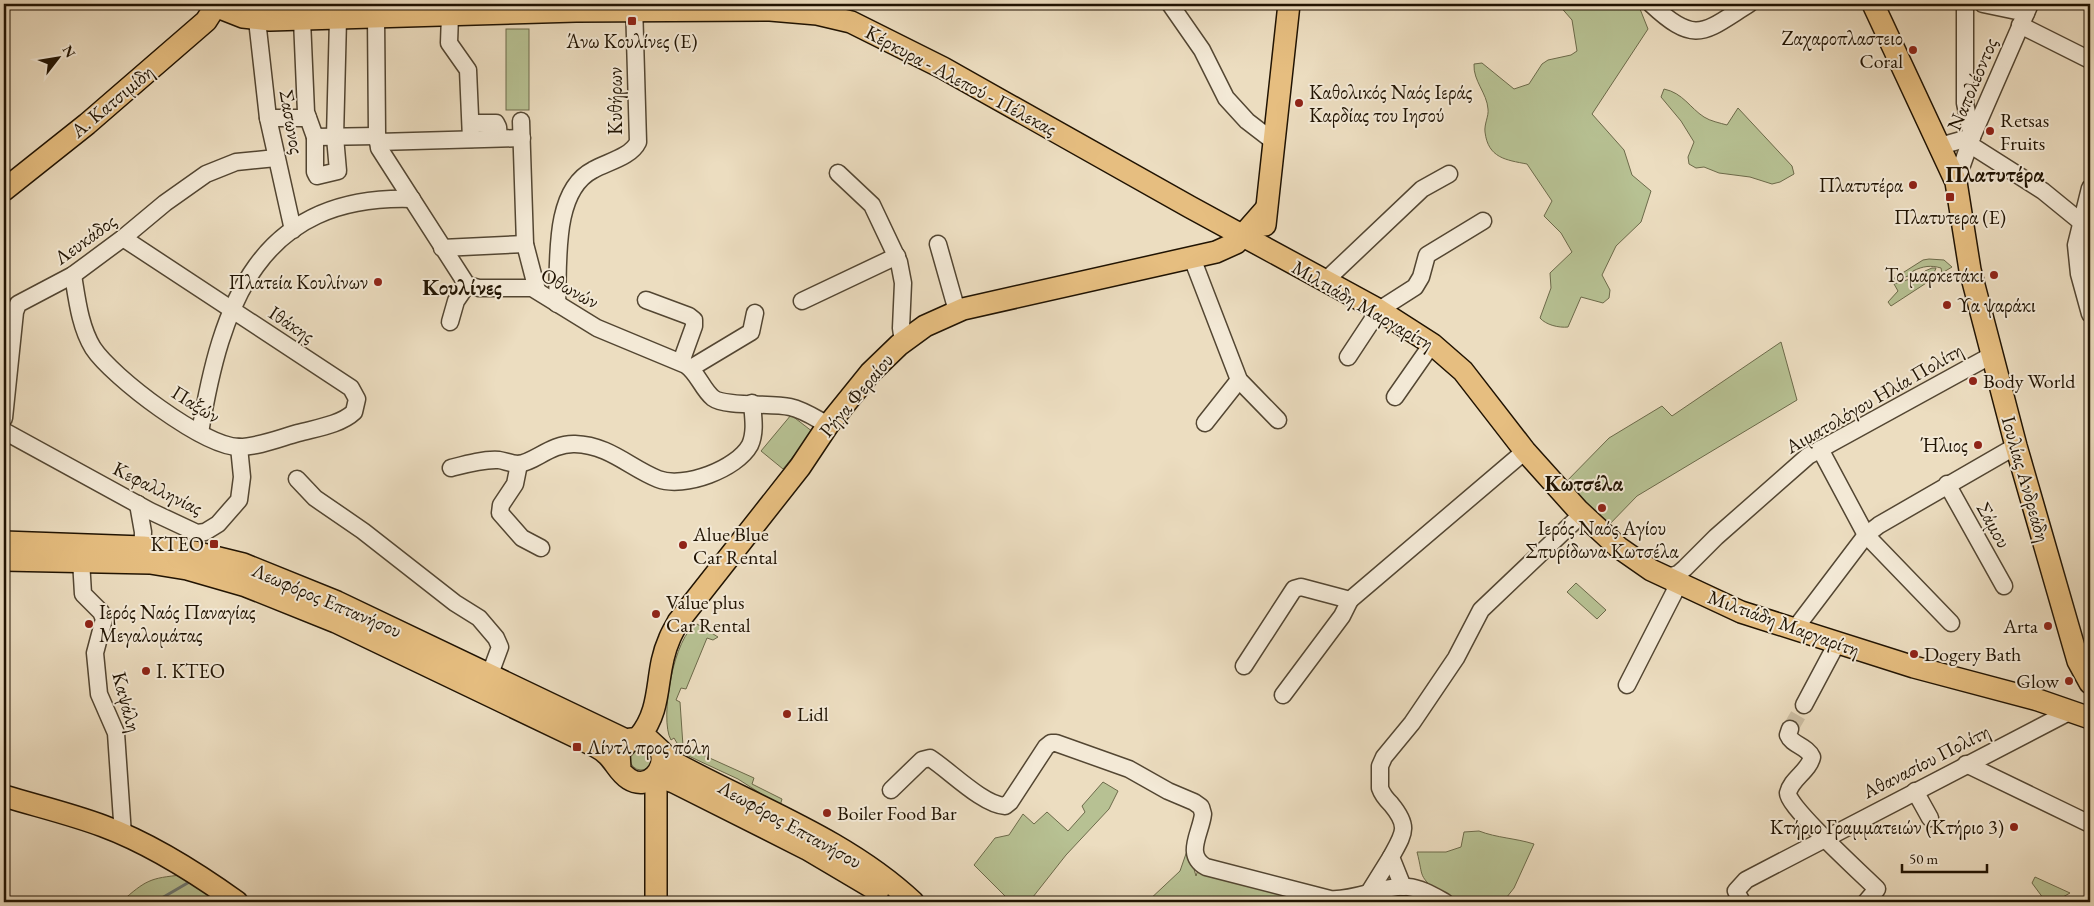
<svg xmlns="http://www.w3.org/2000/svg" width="2094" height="906" font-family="'EB Garamond',serif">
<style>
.green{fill:#b7c193;stroke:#6c6a4a}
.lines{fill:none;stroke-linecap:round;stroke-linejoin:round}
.stream{stroke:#6c7773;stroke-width:3}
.minor-tunnel{stroke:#cdbfa4;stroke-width:16;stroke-dasharray:16 8;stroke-linecap:butt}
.minor-casing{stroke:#534632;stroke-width:19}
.major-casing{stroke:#201302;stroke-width:24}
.minor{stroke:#f3e9d6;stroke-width:16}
.major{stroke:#e6be80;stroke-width:21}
.poi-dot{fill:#8f2418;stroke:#f3e9d6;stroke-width:2}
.labels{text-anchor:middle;stroke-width:4;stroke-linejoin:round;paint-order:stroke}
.poi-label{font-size:20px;fill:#201302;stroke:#f3e9d6;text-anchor:start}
.street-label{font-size:20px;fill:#201302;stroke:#f3e9d6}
.neighbourhood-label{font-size:21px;font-weight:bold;fill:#201302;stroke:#f3e9d6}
.quarter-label{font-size:22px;font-weight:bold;fill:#201302;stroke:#f3e9d6}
</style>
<rect width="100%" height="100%" fill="#ecddc0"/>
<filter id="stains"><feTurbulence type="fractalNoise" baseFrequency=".004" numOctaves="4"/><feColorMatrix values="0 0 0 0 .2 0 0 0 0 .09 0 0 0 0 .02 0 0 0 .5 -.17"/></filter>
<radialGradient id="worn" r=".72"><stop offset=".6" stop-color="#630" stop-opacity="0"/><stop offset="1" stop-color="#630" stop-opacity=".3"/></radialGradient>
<g class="green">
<path d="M1558,4H1638L1648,29L1592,114L1624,150L1632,175L1651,191L1641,222L1616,246L1602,275L1610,290L1609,298L1603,303L1581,297L1568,327C1559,328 1546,325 1540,318L1551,288L1550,273L1572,252L1561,233L1544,216L1552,201L1527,164C1506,160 1488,158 1485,132C1484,124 1489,116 1488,109C1487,93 1473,81 1474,64L1482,63L1514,89L1529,84L1542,64L1548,60L1571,55L1577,51L1572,20Z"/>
<rect x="506" y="29" width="23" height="81"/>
<path d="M1664,89C1683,93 1690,108 1704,117C1710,121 1720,123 1727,125L1738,108L1792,166L1794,174L1780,182L1772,184L1750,177L1719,173L1704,167L1696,168L1689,164L1688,157L1694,142L1681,121L1661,97Z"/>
<path d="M1929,259L1944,260L1952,267L1942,273L1941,268C1931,265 1923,266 1913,271L1911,275L1894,281L1893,279L1923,260Z"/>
<polygon points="1932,268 1936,268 1934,273 1937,276 1891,306 1888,302 1898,291 1894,284 1913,278 1921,279 1925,271"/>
<polygon points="1781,342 1797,400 1637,496 1605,529 1562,486 1609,438 1662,406 1672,416"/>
<polygon points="791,415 813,432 783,469 761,451"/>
<polygon points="1576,583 1606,610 1597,619 1567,592"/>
<path d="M697,624L718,637L713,640L707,638L686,689L681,688L676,700L680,702L683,746L754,778L752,784L782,799L780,806L738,779L680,752L674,745L677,743L674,738L671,740C659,720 674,634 697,624Z"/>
<circle cx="641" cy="759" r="11"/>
<polygon points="1103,782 1118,791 1109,809 1066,855 1029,902 1011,902 974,865 995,838 1009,835 1023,814 1034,824 1047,812 1068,831 1085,812 1082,806"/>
<path d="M1479,831C1497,838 1515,838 1534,844L1514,888L1503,902H1434L1441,895C1417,874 1424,879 1417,852H1446L1461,847L1464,832Z"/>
<polygon points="1188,848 1196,876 1198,870 1330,902 1147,902 1180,871"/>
<path d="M182,875L227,902H121C146,880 150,878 182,875Z"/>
<polygon points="2035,877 2070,893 2054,902 2046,902 2032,883"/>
</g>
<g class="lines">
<polyline class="stream" points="155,902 191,881"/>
<polyline class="minor-tunnel" points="1790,729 1804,705"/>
<defs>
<g id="minor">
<polyline points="1170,4 1202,50 1226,98 1247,121 1273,141"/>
<path d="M1651,4C1696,46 1704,32 1749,4"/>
<polyline points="1965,4 1965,103 1972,137"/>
<polyline points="1983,4 2026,13"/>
<polyline points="450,15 449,43 468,70 471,139"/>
<path d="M376,17L377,133L379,148L467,285L479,288H532L597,328L686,365C698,373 702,389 713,398C725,407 772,403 790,407C804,410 815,418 828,425"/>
<polyline points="257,20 268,118 293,230"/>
<polyline points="302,20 306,112 315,137 377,136"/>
<polyline points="2020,25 2090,60"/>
<polyline points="268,118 308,118"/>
<polyline points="521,121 525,244 537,290"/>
<polyline points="471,123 496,123 498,127 499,138"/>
<polyline points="315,137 315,172 317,176 338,171 335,137 338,19"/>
<polyline points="378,142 522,138"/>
<polyline points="1969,144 2043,191 2081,222"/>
<polyline points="1940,146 1972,137"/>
<polyline points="838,173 872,205 899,262 903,283 901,328 903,342"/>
<polyline points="1956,182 1972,137 2030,4"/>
<polyline points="2090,188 2076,245 2079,274 2090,314"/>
<polyline points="938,244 957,311"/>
<polyline points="442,248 525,244"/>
<polyline points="1192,258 1239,380 1278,420"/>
<path d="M73,275C77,299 80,327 93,348C112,377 204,447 239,447C258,447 280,438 298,433C316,428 340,425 354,412L357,399L351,388L123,238"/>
<polyline points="1325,281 1422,189 1449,174"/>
<polyline points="646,300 689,316 694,320 694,326 681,362"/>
<polyline points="802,301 897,256"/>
<path d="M557,304C559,264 552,191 593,170C607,162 631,157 638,142L634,4"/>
<polyline points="450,322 456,301 467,285"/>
<polyline points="1348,357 1379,310 1415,287 1421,277 1427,255 1483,221"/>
<polyline points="691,368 751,332 755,313"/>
<polyline points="1395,397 1432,344"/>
<polyline points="4,418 15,312 18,304 73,275 123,238 165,203 206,174 236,162 276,158"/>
<polyline points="1205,423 1239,380"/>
<polyline points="4,431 150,511 197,533 205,532 218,524 239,500 242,477 239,447"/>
<path d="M200,433C221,305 258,194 412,199"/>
<polyline points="1820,449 1866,535 1951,623"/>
<polyline points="519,464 515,484 501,505 500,513 522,538 541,548"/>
<path d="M451,468C466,464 483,459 499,460C505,461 512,464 518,464C534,463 551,443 575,444C609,445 630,468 658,479C684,489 737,469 750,445C756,432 753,416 752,403"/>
<polyline points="297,479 315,498 363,531 455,603 479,618 496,638 500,647 490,674"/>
<polyline points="1947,484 2004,586"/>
<polyline points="138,504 143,532 142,559"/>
<polyline points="81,560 83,594 101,612 104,619 95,653 99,694 116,733 123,835"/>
<polyline points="1794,630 1866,535 1879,525 2016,446"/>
<polyline points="1244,666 1294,589 1301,587 1350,600 1525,451"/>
<polyline points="1627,685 1675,591 1674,585 1668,577 1678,574 1685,568 1716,537 1808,456 1992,355"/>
<polyline points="1283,695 1342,616 1350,600"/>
<polyline points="1804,705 1837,643"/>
<path d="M1790,729L1788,735C1792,745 1807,746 1812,757C1809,771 1791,779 1788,793C1786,805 1865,877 1877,889L1866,902"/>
<polyline points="1966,764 2090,824"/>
<path d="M891,790L922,760L930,758C949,770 983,805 1005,806L1010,802L1046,747L1051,743H1056L1129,769L1168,791L1194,802L1201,807L1203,814C1201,833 1184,855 1206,867L1330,899C1356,901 1382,885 1408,887C1421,888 1434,896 1445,902"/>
<polyline points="1915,791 1930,818"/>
<path d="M1403,887L1391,857C1404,833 1410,827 1391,804C1386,799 1382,794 1380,788V766L1384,757L1412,723L1456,658L1481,610L1582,514"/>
<polyline points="1368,894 1391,857"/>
<polyline points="1742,902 1736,891 1746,880 2071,711"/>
</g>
<g id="major">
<polyline points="210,4 243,17 270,20 576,11 770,10 817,14 851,22 943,68 1190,207 1379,310 1432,344 1463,371 1525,451 1578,510 1618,547 1651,570 1741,612 1914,667 2038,700 2090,718"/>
<polyline points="1873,4 1956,182 1970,270 2016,446 2078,661 2090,683"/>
<polyline points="4,190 87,124 206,21 215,7"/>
<polyline points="1265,225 1289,4"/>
<polyline points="4,542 143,547 194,552 243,564 337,602 628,741"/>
<path d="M4,560L150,563L187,569L246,586L336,622L595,746C615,756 615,770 629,779C648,791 667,770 661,751L648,739H631L619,752L620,769"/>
<path d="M639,737C664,707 654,673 669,640C671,634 675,628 678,622L800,467L828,425L870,373L899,345L925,326L963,309L1216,252L1236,243L1265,210"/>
<path d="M662,753L673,762C753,806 846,839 913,902"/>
<polyline points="656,776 674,782 807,849 878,891"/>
<polyline points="653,778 656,787 656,902"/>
<path d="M4,796C37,806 71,814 103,826C149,843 198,874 237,902"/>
</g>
</defs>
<use href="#minor" class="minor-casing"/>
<use href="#major" class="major-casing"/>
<use href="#minor" class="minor"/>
<use href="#major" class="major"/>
</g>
<g class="poi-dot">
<rect x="627" y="16" width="10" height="10" rx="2.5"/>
<circle cx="1913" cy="50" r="5"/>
<circle cx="1299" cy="103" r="5"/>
<circle cx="1990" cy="131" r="5"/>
<circle cx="1913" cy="185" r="5"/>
<rect x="1945" y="192" width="10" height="10" rx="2.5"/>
<circle cx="1994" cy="275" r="5"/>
<circle cx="378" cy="282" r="5"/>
<circle cx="1947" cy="305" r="5"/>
<circle cx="1973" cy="381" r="5"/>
<circle cx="1978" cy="445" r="5"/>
<circle cx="1602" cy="508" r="5"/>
<rect x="209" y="539" width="10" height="10" rx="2.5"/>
<circle cx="683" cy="545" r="5"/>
<circle cx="656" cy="614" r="5"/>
<circle cx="89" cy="624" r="5"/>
<circle cx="2048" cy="626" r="5"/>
<circle cx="1914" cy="654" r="5"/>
<circle cx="146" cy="671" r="5"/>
<circle cx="2069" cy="681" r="5"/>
<circle cx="787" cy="714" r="5"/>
<rect x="572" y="742" width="10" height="10" rx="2.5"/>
<circle cx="827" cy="813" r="5"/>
<circle cx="2014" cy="827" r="5"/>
</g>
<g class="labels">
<g class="poi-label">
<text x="1903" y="45" text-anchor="end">Ζαχαροπλαστειο<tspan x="1903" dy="23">Coral</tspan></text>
<text x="632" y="48" text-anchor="middle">Άνω Κουλίνες (E)</text>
<text x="1309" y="99">Καθολικός Ναός Ιεράς<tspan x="1309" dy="23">Καρδίας του Ιησού</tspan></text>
<text x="2000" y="127">Retsas<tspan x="2000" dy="23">Fruits</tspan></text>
<text x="1903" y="192" text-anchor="end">Πλατυτέρα</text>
<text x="1950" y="224" text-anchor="middle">Πλατυτερα (E)</text>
<text x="1984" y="282" text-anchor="end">Το μαρκετάκι</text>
<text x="368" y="289" text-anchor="end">Πλατεία Κουλίνων</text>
<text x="1957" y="312">Υα ψαράκι</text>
<text x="1983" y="388">Body World</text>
<text x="1968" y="452" text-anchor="end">Ήλιος</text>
<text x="1602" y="535" text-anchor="middle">Ιερός Ναός Αγίου<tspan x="1602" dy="23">Σπυρίδωνα Κωτσέλα</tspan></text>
<text x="693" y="541">Alue Blue<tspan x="693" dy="23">Car Rental</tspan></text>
<text x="204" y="551" text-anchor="end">ΚΤΕΟ</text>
<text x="666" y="609">Value plus<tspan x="666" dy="23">Car Rental</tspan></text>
<text x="99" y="619">Ιερός Ναός Παναγίας<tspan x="99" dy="23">Μεγαλομάτας</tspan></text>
<text x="2038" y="633" text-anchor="end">Arta</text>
<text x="1924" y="661">Dogery Bath</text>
<text x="156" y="678">Ι. ΚΤΕΟ</text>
<text x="2059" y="688" text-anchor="end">Glow</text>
<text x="797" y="721">Lidl</text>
<text x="587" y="754">Λίντλ προς πόλη</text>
<text x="837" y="820">Boiler Food Bar</text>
<text x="2004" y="834" text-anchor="end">Κτήριο Γραμματειών (Κτήριο 3)</text>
</g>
<g class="street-label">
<text transform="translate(961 80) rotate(28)" y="7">Κέρκυρα - Αλεπού - Πέλεκας</text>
<text transform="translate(1972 84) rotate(-67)" y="7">Ναπολέοντος</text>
<text transform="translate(112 101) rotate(-40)" y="7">Α. Κατσιμίδη</text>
<text transform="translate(615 101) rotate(-90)" y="7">Κυθήρων</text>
<text transform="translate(292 122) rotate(80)" y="7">Σασωνος</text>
<text transform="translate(85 239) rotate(-36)" y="7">Λευκάδος</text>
<text transform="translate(570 288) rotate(29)" y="7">Οθωνών</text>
<text transform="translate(1363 305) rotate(30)" y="7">Μιλτιάδη Μαργαρίτη</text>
<text transform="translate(292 324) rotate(33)" y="7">Ιθάκης</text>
<text transform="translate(856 395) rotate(-50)" y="7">Ρήγα Φεραίου</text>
<text transform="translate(1874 398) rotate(-30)" y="7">Αιματολόγου Ηλία Πολίτη</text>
<text transform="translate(196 404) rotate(32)" y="7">Παξών</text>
<text transform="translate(2026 479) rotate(74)" y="7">Ιουλίας Ανδρεάδη</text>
<text transform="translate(158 488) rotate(26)" y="7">Κεφαλληνίας</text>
<text transform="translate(1994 525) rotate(61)" y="7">Σάμου</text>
<text transform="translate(327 600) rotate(23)" y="7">Λεωφόρος Επτανήσου</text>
<text transform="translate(1784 623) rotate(20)" y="7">Μιλτιάδη Μαργαρίτη</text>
<text transform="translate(127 702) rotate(75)" y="7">Καψάλη</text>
<text transform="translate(1926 761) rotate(-27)" y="7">Αθανασίου Πολίτη</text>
<text transform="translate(790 824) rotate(29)" y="7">Λεωφόρος Επτανήσου</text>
</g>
<g class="neighbourhood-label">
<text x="1584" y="491">Κωτσέλα</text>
</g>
<g class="quarter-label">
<text x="1995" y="182">Πλατυτέρα</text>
<text x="462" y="295">Κουλίνες</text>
</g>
</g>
<rect width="2094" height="906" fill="none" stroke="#ecddc0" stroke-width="20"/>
<rect x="5" y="5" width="2084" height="896" fill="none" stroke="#201302" stroke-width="2.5"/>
<rect x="10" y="10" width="2074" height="886" fill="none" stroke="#201302"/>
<g transform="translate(58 58) rotate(59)" stroke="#f3e9d6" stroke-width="4" paint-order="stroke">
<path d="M0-4L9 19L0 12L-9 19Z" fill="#201302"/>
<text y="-8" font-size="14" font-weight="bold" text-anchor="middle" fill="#201302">N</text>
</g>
<path d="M1902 864v8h85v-8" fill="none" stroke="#201302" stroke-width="2.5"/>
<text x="1909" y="864" font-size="15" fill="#201302" stroke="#f3e9d6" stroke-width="4" paint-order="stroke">50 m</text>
<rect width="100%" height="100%" filter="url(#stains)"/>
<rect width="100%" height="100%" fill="url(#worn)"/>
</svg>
